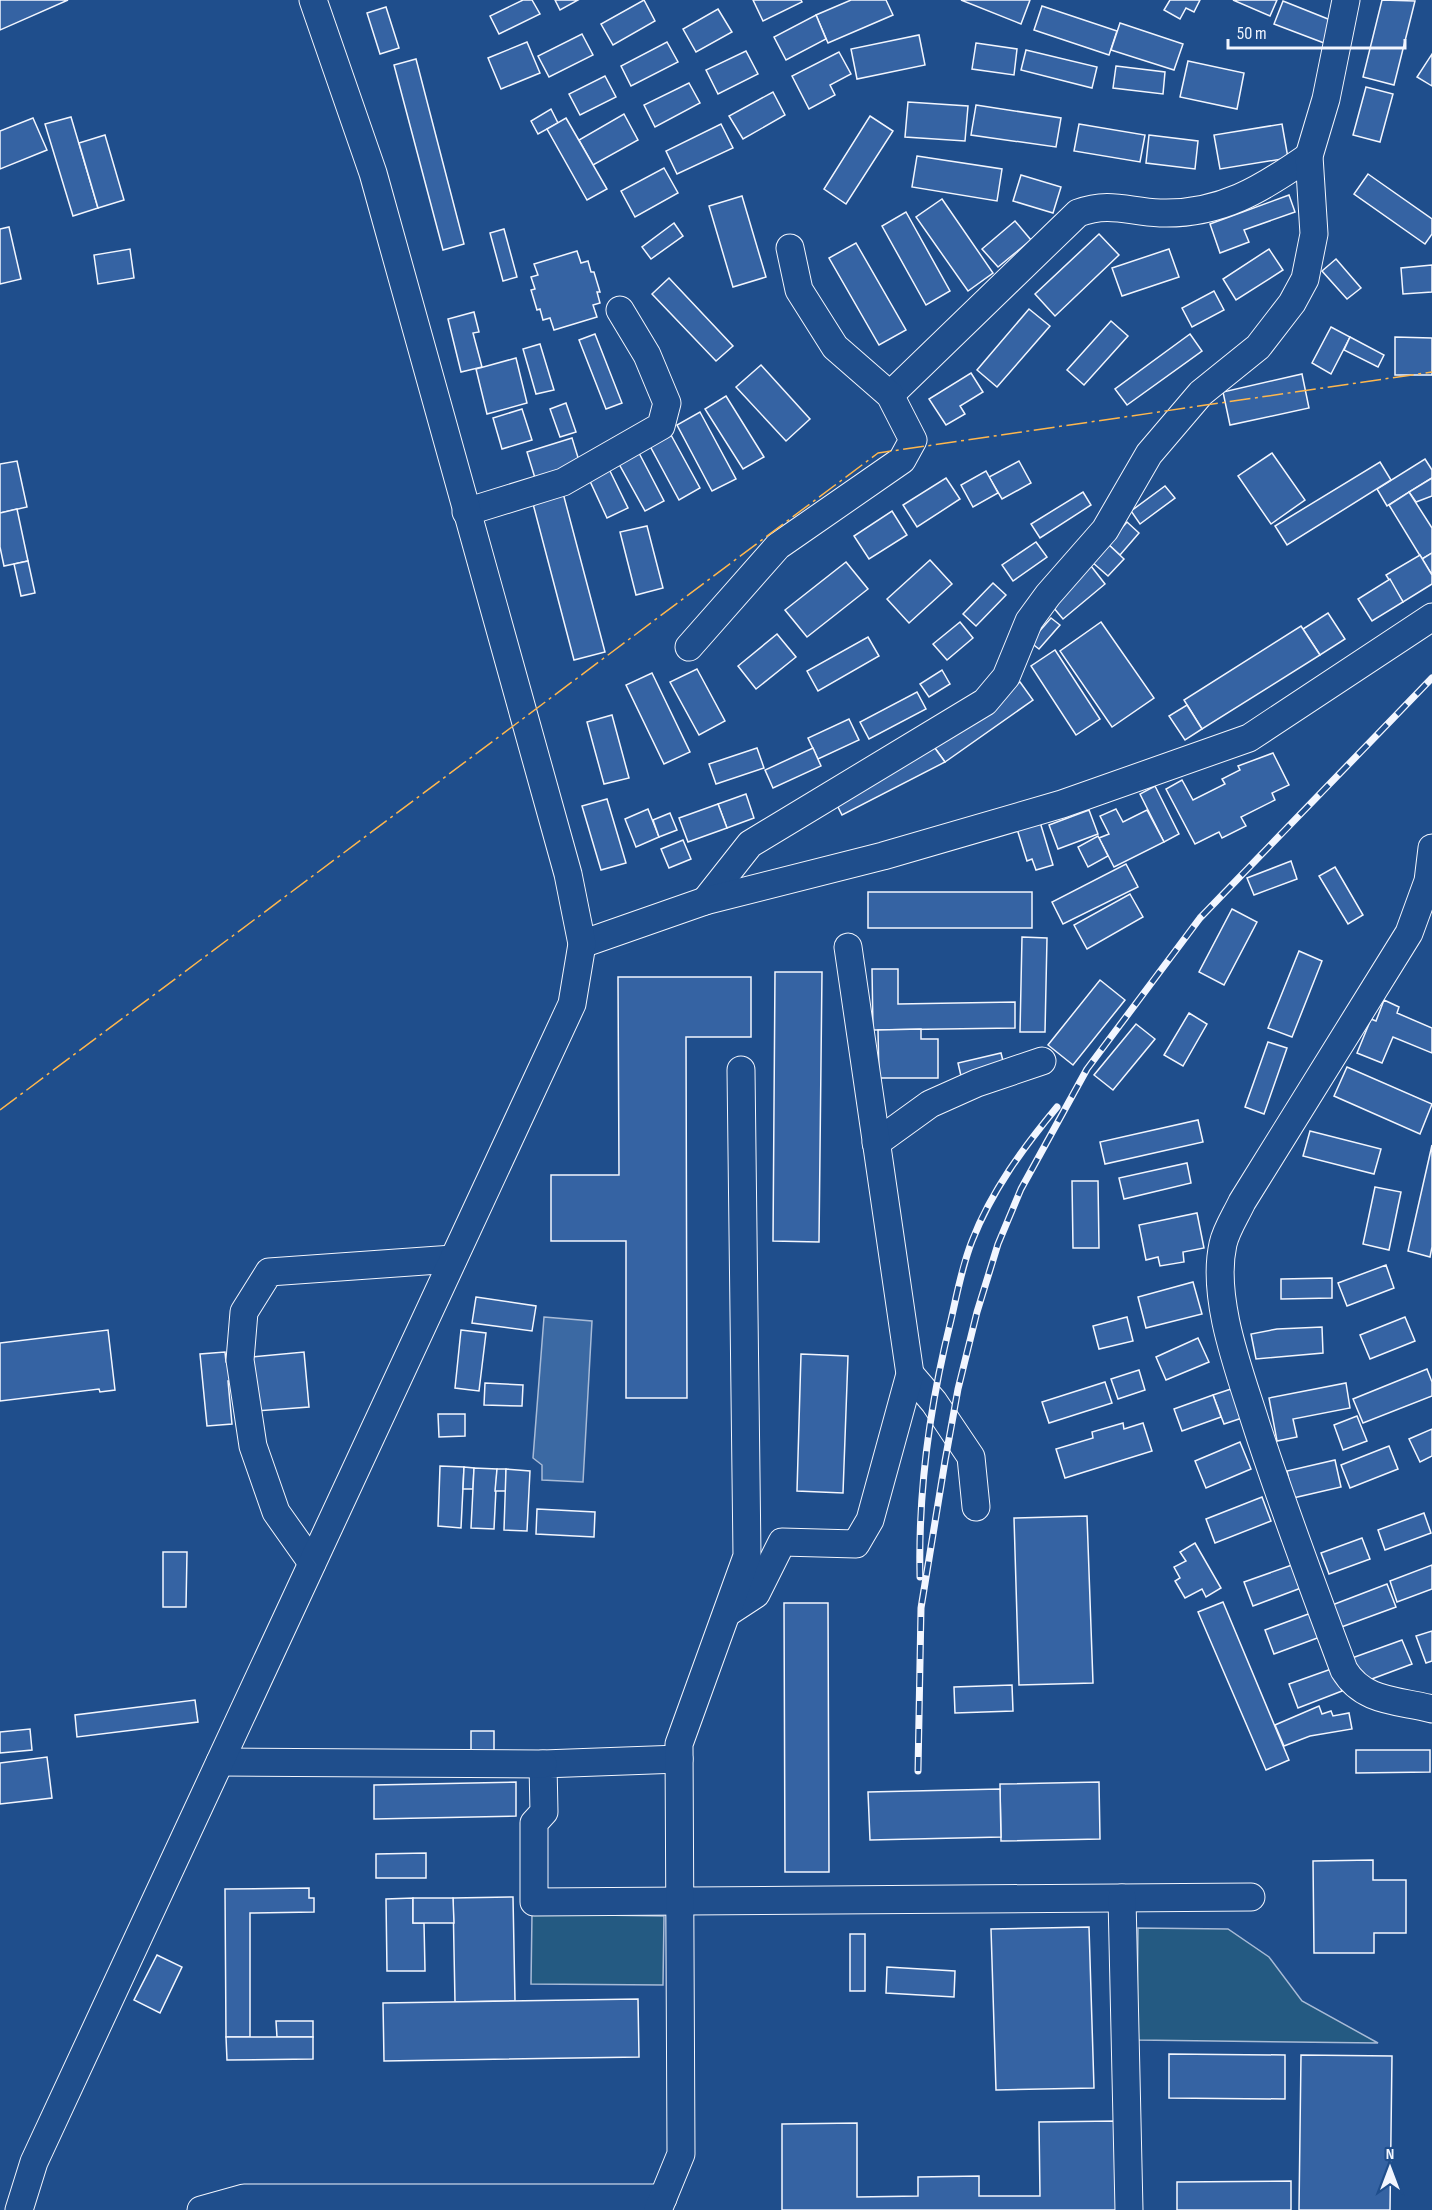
<svg xmlns="http://www.w3.org/2000/svg" width="1432" height="2210" font-family="'Sofia Sans Condensed',sans-serif">
<style>
.green{fill:#245a82;stroke:#a8bbd7;stroke-width:1.5}
.water{fill:#3b69a3;stroke:#a8bbd7;stroke-width:1.5}
.building{fill:#3563a3;stroke:#f2f6ff;stroke-width:1.5}
.lines{fill:none;stroke-linecap:round;stroke-linejoin:round}
.minor-casing{stroke:#f2f6ff;stroke-width:29}
.minor{stroke:#1f4e8c;stroke-width:27}
.rail-casing{stroke:#f2f6ff;stroke-width:7}
.rail{stroke:#1f4e8c;stroke-width:4.5;stroke-dasharray:14;stroke-linecap:butt}
.power{stroke:#ffb74d;stroke-width:1.5;stroke-dasharray:21 4.5 3 4.5;stroke-linecap:butt}
</style>
<rect width="100%" height="100%" fill="#1f4e8c"/>
<g class="green">
<polygon points="532,1914 664,1916 663,1985 531,1984"/>
<polygon points="1138,1928 1228,1929 1269,1957 1302,2001 1378,2043 1137,2040"/>
</g>
<polygon class="water" points="544,1317 592,1321 583,1482 542,1480 542,1465 533,1458"/>
<g class="building">
<polygon points="0,0 68,0 0,30"/>
<polygon points="523,0 532,0 540,14 499,34 490,16"/>
<polygon points="555,0 578,0 560,10"/>
<polygon points="644,0 655,21 613,45 601,24"/>
<polygon points="753,0 801,0 802,2 763,21"/>
<polygon points="851,0 886,0 893,15 828,43 816,15"/>
<polygon points="961,0 1030,0 1021,24"/>
<polygon points="1170,0 1200,0 1194,12 1186,8 1180,19 1164,10"/>
<polygon points="1233,0 1277,0 1270,16"/>
<polygon points="1382,0 1415,1 1394,85 1363,77"/>
<polygon points="1283,1 1333,21 1324,43 1274,24"/>
<polygon points="1042,6 1117,31 1109,55 1034,30"/>
<polygon points="386,7 399,48 380,54 367,13"/>
<polygon points="718,9 732,32 696,52 683,29"/>
<polygon points="816,15 826,39 786,60 774,37"/>
<polygon points="1120,23 1183,44 1174,70 1111,50"/>
<polygon points="582,34 593,55 549,77 538,56"/>
<polygon points="919,35 925,65 857,79 851,49"/>
<polygon points="527,42 540,73 501,89 488,58"/>
<polygon points="667,42 678,62 631,86 621,66"/>
<polygon points="976,43 1017,49 1014,75 972,69"/>
<polygon points="1026,50 1097,67 1092,88 1021,70"/>
<polygon points="746,51 758,74 718,94 706,70"/>
<polygon points="839,52 851,74 830,85 835,95 809,109 792,76"/>
<polygon points="1432,54 1432,86 1417,77"/>
<polygon points="416,59 464,244 443,250 394,65"/>
<polygon points="1188,61 1244,73 1237,109 1180,97"/>
<polygon points="1116,66 1165,72 1163,94 1113,88"/>
<polygon points="605,76 616,97 580,115 569,94"/>
<polygon points="689,83 700,103 655,127 644,105"/>
<polygon points="1366,87 1393,94 1380,142 1353,135"/>
<polygon points="773,92 785,115 743,139 729,116"/>
<polygon points="908,102 968,106 965,141 905,137"/>
<polygon points="976,105 1061,118 1056,147 971,135"/>
<polygon points="551,109 558,123 538,134 531,121"/>
<polygon points="624,114 638,140 593,165 579,140"/>
<polygon points="870,116 893,131 846,204 824,189"/>
<polygon points="71,117 98,208 73,216 45,124"/>
<polygon points="33,118 47,150 0,169 0,131"/>
<polygon points="566,118 607,189 587,200 547,129"/>
<polygon points="721,124 733,148 677,174 666,151"/>
<polygon points="1079,124 1145,135 1140,162 1074,151"/>
<polygon points="1282,124 1288,158 1220,169 1214,135"/>
<polygon points="105,135 124,200 98,208 79,143"/>
<polygon points="1149,135 1198,141 1195,169 1146,163"/>
<polygon points="917,156 1002,169 997,201 912,187"/>
<polygon points="664,168 678,193 635,217 621,191"/>
<polygon points="1368,174 1432,219 1432,234 1425,244 1354,194"/>
<polygon points="1021,175 1061,187 1053,213 1013,201"/>
<polygon points="1289,195 1295,212 1244,230 1249,242 1220,253 1210,224"/>
<polygon points="742,196 766,277 733,287 709,206"/>
<polygon points="942,199 993,273 968,291 916,217"/>
<polygon points="906,212 950,291 926,305 882,226"/>
<polygon points="1015,221 1031,240 998,267 982,249"/>
<polygon points="674,223 683,236 651,259 642,247"/>
<polygon points="9,227 21,279 0,284 0,229"/>
<polygon points="504,229 517,277 503,281 490,233"/>
<polygon points="1099,234 1119,255 1055,316 1035,294"/>
<polygon points="856,243 906,330 879,345 829,258"/>
<polygon points="130,249 134,278 98,284 94,255"/>
<polygon points="1169,249 1179,277 1122,296 1112,268"/>
<polygon points="1269,249 1283,270 1236,300 1223,279"/>
<polygon points="577,251 581,263 588,261 591,272 594,272 600,292 597,292 600,303 593,305 597,317 554,330 550,318 543,320 540,309 537,310 531,290 535,289 531,277 538,275 534,264"/>
<polygon points="1336,259 1361,288 1347,299 1322,271"/>
<polygon points="1432,265 1432,292 1403,294 1401,268"/>
<polygon points="669,278 733,346 716,361 652,294"/>
<polygon points="1214,291 1224,310 1192,327 1182,308"/>
<polygon points="1029,309 1050,326 997,387 977,370"/>
<polygon points="474,312 479,332 473,333 482,367 461,372 448,319"/>
<polygon points="1111,321 1128,336 1084,385 1067,370"/>
<polygon points="1331,327 1350,337 1331,374 1312,363"/>
<polygon points="595,334 622,403 606,409 579,340"/>
<polygon points="1190,334 1202,351 1127,405 1115,389"/>
<polygon points="1350,337 1384,355 1378,367 1344,350"/>
<polygon points="1395,337 1432,338 1432,375 1395,375"/>
<polygon points="540,344 554,390 536,394 523,349"/>
<polygon points="516,358 527,403 487,414 476,369"/>
<polygon points="761,365 810,419 786,441 736,387"/>
<polygon points="971,373 983,392 960,406 965,414 946,425 929,399"/>
<polygon points="1302,374 1309,408 1230,425 1223,392"/>
<polygon points="726,396 764,457 743,469 705,409"/>
<polygon points="566,403 576,432 560,437 550,409"/>
<polygon points="522,409 532,440 502,449 493,418"/>
<polygon points="700,412 736,479 712,491 677,425"/>
<polygon points="671,435 700,488 679,500 650,446"/>
<polygon points="572,438 580,464 535,478 527,452"/>
<polygon points="639,453 664,501 645,511 619,464"/>
<polygon points="1272,453 1305,500 1271,524 1238,476"/>
<polygon points="1425,459 1432,470 1432,478 1387,506 1377,489"/>
<polygon points="17,461 27,507 0,513 0,464"/>
<polygon points="1019,461 1031,483 1002,499 989,477"/>
<polygon points="1380,462 1391,480 1287,545 1275,526"/>
<polygon points="609,469 628,508 607,518 589,479"/>
<polygon points="986,471 998,493 973,507 961,485"/>
<polygon points="946,478 960,499 917,527 903,505"/>
<polygon points="1432,478 1432,496 1416,502 1409,492"/>
<polygon points="1165,486 1175,498 1140,524 1131,511"/>
<polygon points="1083,492 1091,505 1040,538 1031,524"/>
<polygon points="1409,492 1432,528 1432,553 1422,559 1389,505"/>
<polygon points="563,493 605,652 574,660 532,500"/>
<polygon points="17,509 28,561 4,566 0,547 0,513"/>
<polygon points="892,511 907,535 869,559 854,536"/>
<polygon points="1127,522 1139,533 1120,555 1108,544"/>
<polygon points="647,526 663,588 636,595 620,532"/>
<polygon points="1036,542 1047,557 1013,581 1002,565"/>
<polygon points="1108,544 1124,559 1108,576 1092,562"/>
<polygon points="1432,553 1432,575 1422,559"/>
<polygon points="1420,555 1432,575 1432,584 1403,602 1386,575"/>
<polygon points="930,560 952,584 909,623 887,599"/>
<polygon points="28,561 35,593 21,596 14,564"/>
<polygon points="846,562 868,589 807,637 785,610"/>
<polygon points="1091,566 1105,584 1063,619 1048,601"/>
<polygon points="1390,579 1403,602 1372,621 1358,599"/>
<polygon points="993,583 1006,595 976,626 963,614"/>
<polygon points="1328,613 1345,639 1320,655 1303,629"/>
<polygon points="1051,618 1060,625 1039,649 1030,642"/>
<polygon points="960,622 973,638 947,660 933,644"/>
<polygon points="1101,622 1154,698 1112,727 1060,651"/>
<polygon points="1301,626 1320,655 1202,729 1184,700"/>
<polygon points="777,634 796,657 756,689 738,666"/>
<polygon points="868,637 879,656 818,691 807,671"/>
<polygon points="1055,650 1100,719 1076,735 1031,666"/>
<polygon points="697,669 725,721 699,735 670,682"/>
<polygon points="942,670 950,684 929,697 920,684"/>
<polygon points="652,673 690,752 664,764 626,685"/>
<polygon points="1020,682 1033,700 945,762 932,744"/>
<polygon points="917,692 926,709 869,739 860,722"/>
<polygon points="1187,705 1202,729 1185,740 1169,716"/>
<polygon points="612,715 629,778 604,784 587,722"/>
<polygon points="849,719 859,740 818,759 808,738"/>
<polygon points="932,744 945,762 842,815 833,797"/>
<polygon points="757,748 764,768 716,784 709,764"/>
<polygon points="813,748 821,766 773,788 765,770"/>
<polygon points="1273,753 1289,785 1272,793 1275,800 1241,817 1246,826 1222,838 1219,832 1195,844 1166,789 1182,780 1193,800 1225,784 1222,779 1240,770 1238,766"/>
<polygon points="1155,786 1179,834 1164,842 1140,794"/>
<polygon points="746,794 754,818 727,828 718,804"/>
<polygon points="607,799 626,863 601,870 582,806"/>
<polygon points="718,804 727,828 688,842 679,818"/>
<polygon points="648,809 659,837 636,847 625,819"/>
<polygon points="1116,809 1123,822 1147,810 1164,842 1114,867 1099,838 1109,834 1100,816"/>
<polygon points="1089,810 1098,834 1058,849 1049,825"/>
<polygon points="670,813 677,830 659,837 653,820"/>
<polygon points="1040,822 1053,865 1036,870 1032,859 1027,861 1017,829"/>
<polygon points="1098,836 1108,856 1088,867 1078,847"/>
<polygon points="683,840 691,859 669,868 661,849"/>
<polygon points="1291,861 1297,879 1254,895 1247,878"/>
<polygon points="1126,864 1138,887 1063,924 1052,902"/>
<polygon points="1335,867 1363,915 1348,924 1319,876"/>
<rect x="868" y="892" width="164" height="36"/>
<polygon points="1130,894 1143,917 1087,949 1074,925"/>
<polygon points="1232,909 1257,922 1224,985 1199,972"/>
<polygon points="1022,937 1047,938 1045,1032 1020,1032"/>
<polygon points="1299,951 1322,961 1292,1037 1268,1028"/>
<polygon points="872,969 898,969 898,1004 1015,1002 1015,1028 873,1030"/>
<polygon points="775,972 822,972 819,1242 773,1241"/>
<polygon points="618,977 751,977 751,1037 686,1037 687,1398 626,1398 626,1241 551,1241 551,1175 619,1175"/>
<polygon points="1100,980 1125,1000 1073,1065 1048,1045"/>
<polygon points="1384,1000 1399,1007 1397,1013 1432,1028 1432,1053 1393,1037 1382,1063 1357,1053 1371,1019 1376,1021"/>
<polygon points="1189,1013 1207,1024 1183,1066 1164,1055"/>
<polygon points="1136,1024 1155,1039 1113,1090 1094,1075"/>
<polygon points="921,1029 921,1039 938,1039 938,1078 879,1078 878,1030"/>
<polygon points="1268,1042 1287,1048 1264,1114 1245,1107"/>
<polygon points="1001,1053 1004,1065 961,1076 958,1063"/>
<polygon points="1347,1067 1432,1104 1420,1134 1334,1096"/>
<polygon points="1198,1120 1203,1142 1105,1164 1100,1142"/>
<polygon points="1310,1131 1381,1149 1374,1174 1303,1156"/>
<polygon points="1432,1145 1432,1247 1430,1257 1408,1251"/>
<polygon points="1187,1163 1191,1183 1124,1199 1119,1178"/>
<polygon points="1072,1181 1098,1181 1099,1248 1073,1248"/>
<polygon points="1375,1187 1401,1192 1389,1250 1363,1244"/>
<polygon points="1197,1213 1204,1248 1183,1252 1184,1262 1160,1266 1158,1257 1146,1260 1139,1225"/>
<polygon points="1386,1265 1394,1288 1347,1306 1338,1283"/>
<polygon points="1332,1278 1332,1298 1281,1299 1281,1279"/>
<polygon points="1193,1282 1202,1314 1146,1328 1138,1297"/>
<polygon points="476,1297 536,1306 532,1331 472,1323"/>
<polygon points="1127,1317 1133,1341 1099,1349 1093,1326"/>
<polygon points="1405,1317 1415,1341 1370,1359 1360,1335"/>
<polygon points="1322,1327 1323,1353 1256,1359 1251,1334 1277,1329"/>
<polygon points="108,1330 115,1390 100,1392 99,1389 0,1401 0,1343"/>
<polygon points="461,1330 486,1333 479,1391 455,1388"/>
<polygon points="1198,1338 1209,1362 1166,1380 1156,1357"/>
<polygon points="225,1352 226,1362 232,1361 234,1381 228,1381 232,1424 207,1426 200,1354"/>
<polygon points="304,1352 309,1407 256,1411 252,1357"/>
<polygon points="801,1354 848,1356 843,1493 797,1491"/>
<polygon points="1427,1369 1432,1382 1432,1396 1363,1423 1353,1399"/>
<polygon points="1139,1370 1145,1390 1118,1399 1111,1379"/>
<polygon points="1105,1382 1112,1403 1049,1423 1042,1402"/>
<polygon points="485,1383 523,1385 522,1406 484,1405"/>
<polygon points="1346,1383 1350,1408 1293,1419 1297,1437 1277,1441 1269,1398"/>
<polygon points="1234,1388 1245,1417 1224,1424 1213,1395"/>
<polygon points="1213,1395 1221,1417 1182,1431 1174,1409"/>
<polygon points="438,1414 465,1414 465,1436 439,1437"/>
<polygon points="1357,1416 1367,1441 1343,1450 1334,1425"/>
<polygon points="1123,1423 1124,1429 1143,1423 1152,1451 1065,1478 1056,1449 1093,1438 1092,1432"/>
<polygon points="1432,1429 1432,1456 1420,1462 1409,1439"/>
<polygon points="1240,1442 1251,1469 1206,1488 1195,1461"/>
<polygon points="1389,1446 1398,1469 1350,1488 1341,1465"/>
<polygon points="1335,1460 1341,1487 1293,1498 1287,1471"/>
<polygon points="440,1466 464,1467 461,1528 438,1526"/>
<polygon points="464,1467 474,1468 473,1489 463,1489"/>
<polygon points="474,1468 497,1469 494,1529 471,1528"/>
<polygon points="497,1469 506,1469 506,1491 495,1491"/>
<polygon points="506,1469 530,1471 527,1531 504,1530"/>
<polygon points="1262,1497 1271,1521 1215,1543 1206,1519"/>
<polygon points="537,1509 595,1512 594,1537 536,1534"/>
<polygon points="1424,1513 1431,1533 1385,1550 1378,1530"/>
<polygon points="1087,1516 1093,1683 1019,1685 1014,1518"/>
<polygon points="1362,1538 1370,1559 1329,1574 1321,1553"/>
<polygon points="1195,1543 1221,1588 1206,1597 1202,1589 1185,1598 1175,1581 1180,1578 1174,1567 1186,1561 1180,1552"/>
<polygon points="163,1552 187,1552 186,1607 163,1607"/>
<polygon points="1292,1565 1301,1588 1253,1606 1244,1582"/>
<polygon points="1432,1565 1432,1589 1397,1602 1390,1581"/>
<polygon points="1387,1584 1396,1607 1336,1629 1327,1607"/>
<polygon points="1223,1602 1289,1760 1266,1770 1198,1612"/>
<polygon points="784,1603 828,1603 829,1872 785,1872"/>
<polygon points="1311,1613 1320,1637 1274,1654 1265,1630"/>
<polygon points="1432,1631 1432,1661 1426,1663 1416,1636"/>
<polygon points="1402,1640 1412,1664 1361,1683 1352,1658"/>
<polygon points="1334,1668 1342,1691 1298,1708 1289,1684"/>
<polygon points="1012,1685 1013,1711 955,1713 954,1687"/>
<polygon points="195,1700 198,1722 77,1737 75,1715"/>
<polygon points="1319,1706 1322,1714 1331,1711 1333,1716 1349,1713 1352,1729 1310,1736 1284,1746 1275,1725"/>
<polygon points="30,1729 32,1750 0,1753 0,1732"/>
<polygon points="471,1731 494,1731 494,1754 471,1755"/>
<polygon points="1356,1750 1430,1750 1430,1772 1356,1773"/>
<polygon points="47,1757 52,1798 0,1804 0,1763"/>
<polygon points="516,1782 516,1816 374,1819 374,1785"/>
<polygon points="1099,1782 1100,1839 1001,1841 1000,1784"/>
<polygon points="1000,1789 1001,1837 870,1840 868,1792"/>
<polygon points="426,1853 426,1878 376,1878 376,1854"/>
<polygon points="1373,1860 1373,1880 1406,1880 1406,1933 1374,1933 1374,1953 1314,1953 1313,1861"/>
<polygon points="309,1888 309,1898 314,1898 314,1912 250,1913 250,2037 226,2037 225,1889"/>
<polygon points="513,1897 515,2001 455,2002 453,1898"/>
<polygon points="413,1898 413,1923 424,1923 425,1971 387,1971 386,1899"/>
<polygon points="413,1898 453,1898 454,1923 413,1923"/>
<polygon points="1089,1927 1094,2088 996,2090 991,1929"/>
<rect x="850" y="1934" width="15" height="57"/>
<polygon points="157,1955 182,1967 160,2013 134,2000"/>
<polygon points="887,1967 955,1971 954,1997 886,1993"/>
<polygon points="638,1999 639,2057 384,2061 383,2003"/>
<polygon points="276,2021 313,2021 313,2037 277,2037"/>
<polygon points="226,2037 313,2037 313,2059 227,2060"/>
<polygon points="1169,2054 1285,2055 1285,2099 1169,2098"/>
<polygon points="1301,2055 1392,2056 1390,2210 1299,2210"/>
<polygon points="1115,2121 1116,2210 782,2210 782,2124 857,2123 857,2197 918,2196 918,2177 979,2176 979,2196 1040,2196 1039,2122"/>
<polygon points="1291,2181 1291,2210 1177,2210 1177,2182"/>
</g>
<g class="lines">
<defs>
<g id="minor">
<path d="M890,395L1078,213C1110,201 1129,212 1160,213C1220,215 1262,189 1309,156"/>
<polyline points="466,512 563,482 661,426 667,403 647,355 620,310"/>
<polyline points="689,647 778,546 902,460 913,440 890,395 835,347 799,290 790,248"/>
<path d="M1432,848L1428,881L1409,933L1242,1202C1236,1215 1226,1230 1223,1244C1211,1298 1239,1370 1255,1421C1282,1505 1313,1587 1344,1670C1364,1703 1399,1700 1432,1709"/>
<polyline points="705,901 750,844 985,702 1006,677 1029,621 1048,595 1105,530 1149,454 1201,393 1258,347 1292,303 1305,279 1314,234 1309,156 1326,99 1346,0"/>
<polyline points="582,944 705,901 883,856 1062,804 1249,738 1432,617"/>
<polyline points="876,1143 930,1104 977,1083 1042,1061"/>
<polyline points="910,1374 934,1402 971,1457 976,1507"/>
<polyline points="312,1563 276,1512 253,1446 240,1360 244,1312 269,1272 453,1259"/>
<polyline points="727,1613 756,1594 782,1542 856,1544 870,1520 910,1374 848,947"/>
<polyline points="679,1759 543,1764 544,1812 534,1823 534,1902 1251,1897"/>
<polyline points="220,1762 543,1764"/>
<polyline points="1122,1898 1129,2210"/>
<polyline points="19,2210 34,2162 572,1004 582,944 568,874 373,173 313,0"/>
<polyline points="201,2210 244,2198 663,2198"/>
<polyline points="658,2210 681,2154 679,1744 747,1556 741,1070"/>
</g>
</defs>
<use href="#minor" class="minor-casing"/>
<use href="#minor" class="minor"/>
<defs>
<g id="rail">
<path d="M920,1577C918,1490 930,1404 951,1320C957,1294 962,1266 972,1241C992,1190 1023,1148 1057,1107"/>
<polyline points="918,1771 921,1608 945,1461 958,1389 977,1312 998,1244 1021,1189 1087,1069 1200,918 1432,678"/>
</g>
</defs>
<use href="#rail" class="rail-casing"/>
<use href="#rail" class="rail"/>
<polyline class="power" points="0,1110 878,453 1432,372"/>
</g>
<g transform="translate(1390 2168)" stroke="#1f4e8c" stroke-width="4.5" paint-order="stroke">
<path d="M0-4.5L10 22L0 15L-10 22Z" fill="#f2f6ff"/>
<text y="-9" font-size="16" font-weight="bold" text-anchor="middle" fill="#f2f6ff">N</text>
</g>
<path d="M1228 39v9h177v-9" fill="none" stroke="#f2f6ff" stroke-width="3"/>
<text x="1237" y="39" font-size="18" fill="#f2f6ff" stroke="#1f4e8c" stroke-width="4.5" paint-order="stroke">50 m</text>
</svg>
